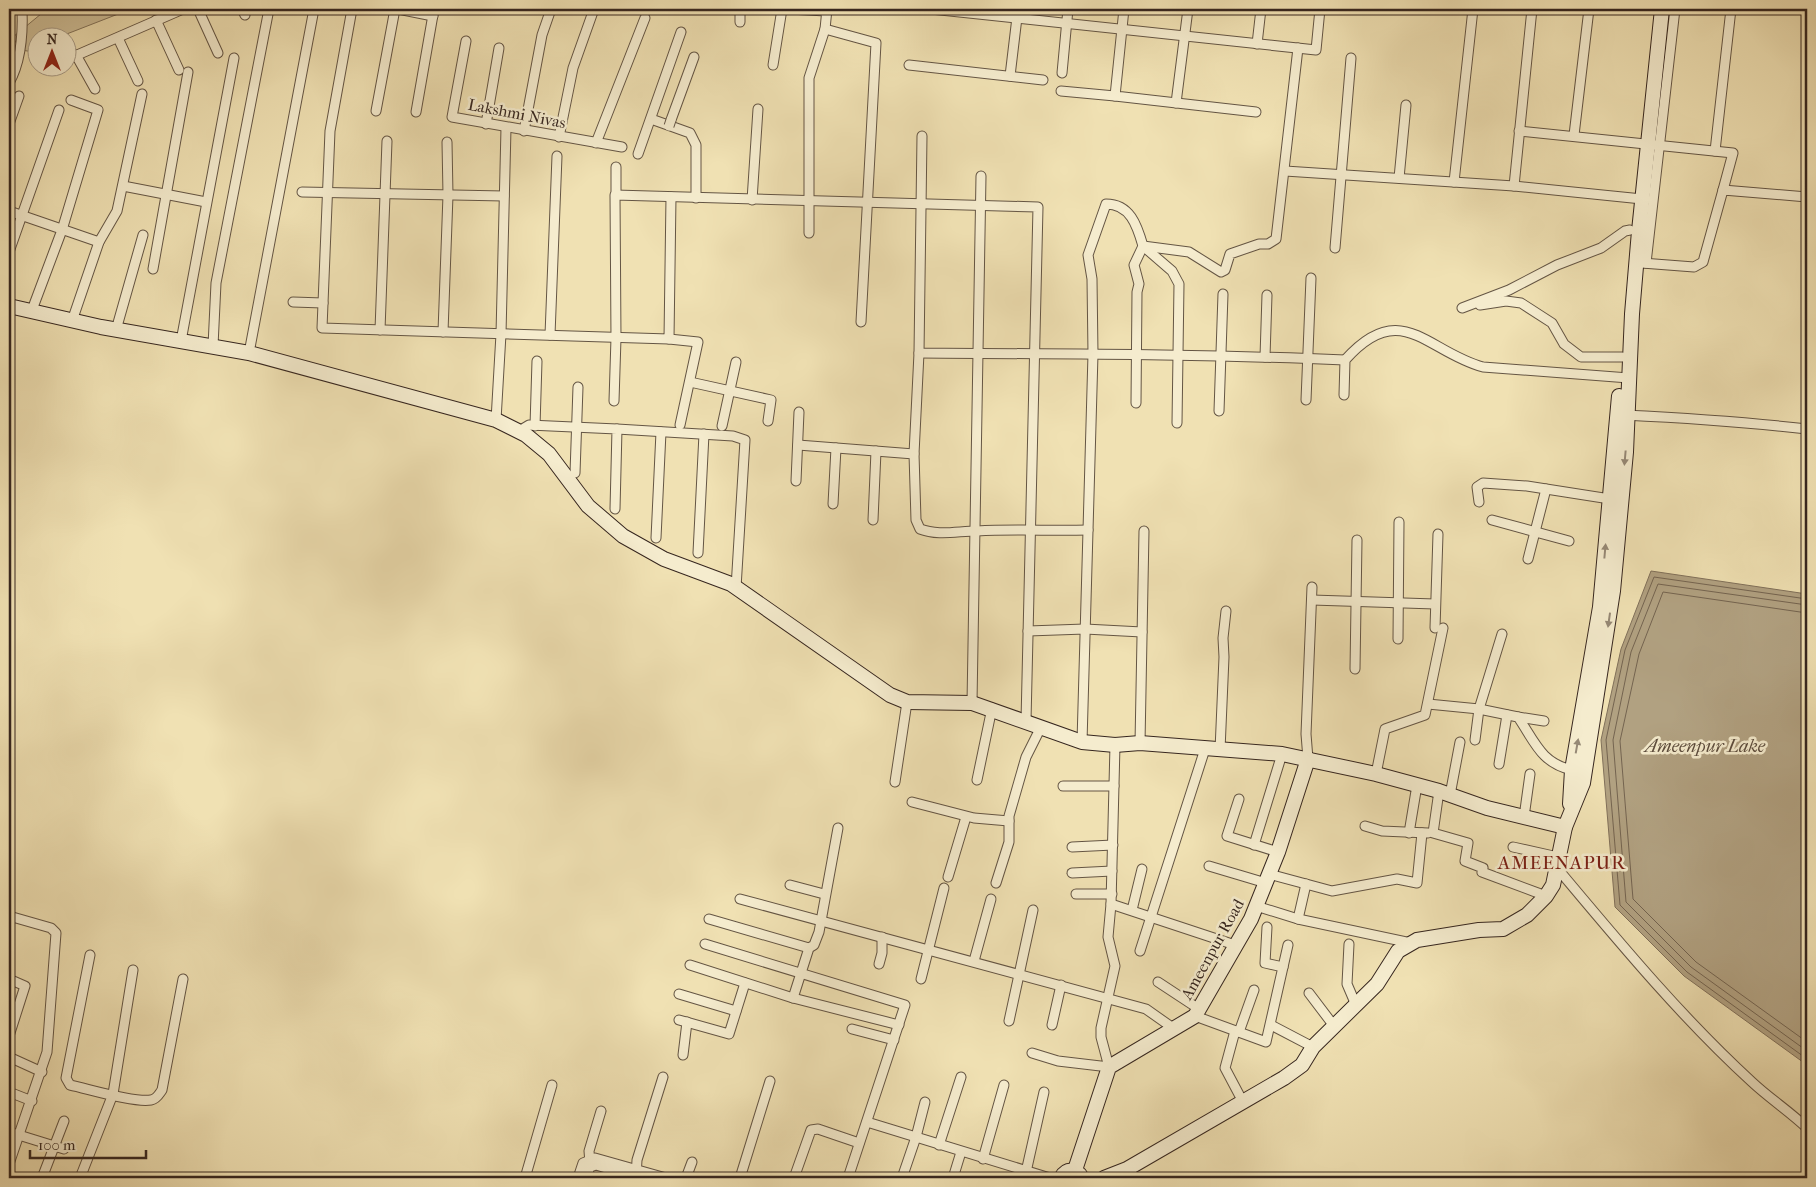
<svg xmlns="http://www.w3.org/2000/svg" width="1816" height="1187" font-family="'IM FELL French Canon',serif">
<style>
.green{fill:#d0c19a;stroke:#83745c}
.water{fill:#b1a181;stroke:#80705a}
.lines{fill:none;stroke-linecap:round;stroke-linejoin:round}
.shore{stroke:#746450;stroke-width:1}
.street-casing{stroke:#645544;stroke-width:11}
.secondary-casing{stroke:#36261f;stroke-width:16}
.street{stroke:#f5ecce;stroke-width:9}
.secondary{stroke:#f5ecce;stroke-width:14}
.street-bridge-casing{stroke:#645544;stroke-width:11;stroke-linecap:butt}
.street-bridge{stroke:#f5ecce;stroke-width:9}
.oneway{fill:#968976}
.labels{text-anchor:middle;stroke-width:5;stroke-linejoin:round;paint-order:stroke}
.street-label{font-size:16px;fill:#36261f;stroke:#f5ecce}
.water-label{font-size:18px;font-style:italic;fill:#5b4b3c;stroke:#f5ecce}
.quarter-label{font-size:19px;letter-spacing:1px;fill:#7a1f14;stroke:#f5ecce}
</style>
<rect width="100%" height="100%" fill="#f0e1b3"/>
<filter id="stains"><feTurbulence type="fractalNoise" baseFrequency=".004" numOctaves="4"/><feColorMatrix values="0 0 0 0 .2 0 0 0 0 .09 0 0 0 0 .02 0 0 0 .5 -.17"/></filter>
<radialGradient id="worn" r=".72"><stop offset=".6" stop-color="#630" stop-opacity="0"/><stop offset="1" stop-color="#630" stop-opacity=".3"/></radialGradient>
<polygon class="green" points="47,9 131,9 59,37 38,38 37,51 35,52 20,50 13,37"/>
<polygon class="water" points="1651,571 1807,594 1807,1065 1684,976 1615,907 1601,740 1621,649"/>
<g class="lines">
<g class="shore">
<polyline points="1807,599 1654,577 1625,650 1606,740 1620,905 1687,972 1807,1059"/>
<polyline points="1807,605 1658,584 1631,652 1613,740 1626,902 1691,967 1807,1051"/>
<polyline points="1807,613 1663,592 1639,654 1620,741 1633,899 1696,962 1807,1042"/>
</g>
<defs>
<g id="street">
<polyline points="198,9 218,53"/>
<polyline points="242,9 245,15"/>
<polyline points="352,9 330,131 322,328 669,339 671,197"/>
<polyline points="398,9 433,16"/>
<polyline points="789,9 826,11"/>
<polyline points="931,9 1316,50 1320,9"/>
<polyline points="1124,9 1115,96 1256,112"/>
<polyline points="156,20 179,70"/>
<polyline points="740,22 740,9"/>
<polyline points="825,29 876,43 861,322"/>
<polyline points="118,38 138,81"/>
<polyline points="466,41 452,117 622,147"/>
<polyline points="1257,44 1261,9"/>
<polyline points="76,55 95,89"/>
<polyline points="68,59 183,9"/>
<polyline points="773,65 782,9"/>
<polyline points="909,65 1043,80"/>
<polyline points="1062,73 1068,9"/>
<polyline points="1010,76 1018,9"/>
<path d="M9,83C21,62 23,33 22,9"/>
<polyline points="1061,91 1115,96"/>
<polyline points="1176,103 1188,9"/>
<polyline points="376,111 395,9"/>
<polyline points="416,112 434,9"/>
<polyline points="651,119 690,133 696,145 696,198"/>
<polyline points="671,120 694,57"/>
<polyline points="9,124 19,96"/>
<polyline points="486,124 499,48"/>
<polyline points="524,131 542,35 551,9"/>
<polyline points="1519,131 1733,153 1723,190"/>
<polyline points="1574,135 1589,9"/>
<path d="M922,136L919,353C1061,354 1203,354 1345,360"/>
<polyline points="559,137 573,68 594,9"/>
<polyline points="596,143 645,18"/>
<polyline points="1715,151 1731,9"/>
<polyline points="638,154 681,32"/>
<polyline points="616,167 616,195"/>
<polyline points="1285,171 1514,186 1642,199"/>
<polyline points="1399,178 1406,105"/>
<polyline points="1454,182 1473,9"/>
<polyline points="123,186 206,202"/>
<polyline points="1514,186 1532,9"/>
<polyline points="302,192 504,196"/>
<polyline points="752,200 758,109"/>
<polyline points="9,211 99,242"/>
<polyline points="809,233 809,78 825,29 827,9"/>
<polyline points="1143,246 1189,252 1221,272 1225,270 1230,254 1259,244 1268,244 1276,239 1298,48"/>
<polyline points="1143,246 1172,271 1179,284 1177,423"/>
<polyline points="1335,248 1351,58"/>
<polyline points="9,252 59,110"/>
<polyline points="1642,263 1694,267 1703,262 1723,190 1807,197"/>
<polyline points="1646,263 1675,9"/>
<polyline points="153,269 188,72"/>
<polyline points="293,302 323,303"/>
<polyline points="1480,305 1506,301 1521,303 1552,323 1564,344 1581,357 1622,357"/>
<polyline points="1462,308 1509,290 1557,265 1601,248 1625,231 1630,230"/>
<polyline points="32,310 62,230 98,110 71,100"/>
<polyline points="72,321 99,242 117,211 142,94"/>
<polyline points="116,330 143,235"/>
<polyline points="380,330 387,141"/>
<polyline points="443,332 448,195 447,142"/>
<polyline points="550,335 557,156"/>
<polyline points="669,339 698,342 680,425"/>
<polyline points="181,341 234,58"/>
<polyline points="213,346 216,283 269,9"/>
<polyline points="249,353 314,9"/>
<polyline points="1265,357 1267,295"/>
<polyline points="690,382 771,400 768,421"/>
<path d="M1344,395L1345,360C1401,297 1427,352 1483,367L1629,378"/>
<polyline points="1306,400 1311,278"/>
<polyline points="614,401 616,338 615,195 1038,207 1026,721"/>
<polyline points="1219,411 1223,294"/>
<path d="M1624,415C1685,418 1746,422 1807,429"/>
<polyline points="496,420 501,334 506,128"/>
<polyline points="535,426 537,361"/>
<polyline points="722,426 736,362"/>
<polyline points="617,429 733,436 745,440 736,588"/>
<polyline points="519,431 529,425 617,429 615,509"/>
<path d="M798,445L914,454L916,520L920,529C938,536 958,531 977,531C1014,529 1051,531 1088,530"/>
<polyline points="914,454 919,353"/>
<polyline points="575,473 578,387"/>
<polyline points="796,481 799,412"/>
<polyline points="1479,502 1477,487 1483,483 1527,486 1610,499"/>
<polyline points="833,504 836,448"/>
<polyline points="873,520 876,451"/>
<polyline points="1492,520 1569,541"/>
<polyline points="656,538 661,432"/>
<polyline points="698,553 704,434"/>
<polyline points="1528,559 1546,489"/>
<polyline points="1312,600 1435,604"/>
<polyline points="1435,628 1438,534"/>
<polyline points="1028,631 1085,629 1142,632"/>
<polyline points="1398,639 1399,522"/>
<polyline points="1355,669 1357,540"/>
<polyline points="972,703 981,176"/>
<path d="M1428,704L1479,709L1518,717C1535,742 1541,763 1572,770"/>
<polyline points="1518,717 1544,721"/>
<polyline points="1475,740 1479,709 1502,634"/>
<path d="M1082,742L1093,354L1092,279L1088,255L1106,204C1130,204 1137,225 1143,246L1134,265L1139,284L1137,292L1136,403"/>
<polyline points="1140,743 1144,531"/>
<polyline points="1220,750 1224,657 1223,638 1226,611"/>
<polyline points="1308,759 1306,734 1312,587"/>
<polyline points="1499,764 1507,715"/>
<polyline points="1376,774 1385,729 1425,715 1443,628"/>
<polyline points="977,780 992,708"/>
<polyline points="895,782 907,702"/>
<polyline points="1063,786 1114,786"/>
<polyline points="1439,791 1433,833 1468,843 1465,861 1483,868 1482,872 1546,896"/>
<polyline points="1450,795 1460,742"/>
<polyline points="1239,799 1227,836 1278,852"/>
<polyline points="912,802 974,818 1009,821"/>
<polyline points="1524,817 1530,774"/>
<polyline points="1365,826 1382,831 1428,833"/>
<polyline points="1409,833 1417,785"/>
<polyline points="1254,845 1282,754"/>
<polyline points="1072,847 1113,845"/>
<polyline points="1513,847 1558,857"/>
<polyline points="1209,866 1266,883"/>
<path d="M1557,868C1619,942 1681,1017 1752,1082C1769,1098 1789,1111 1807,1128"/>
<polyline points="1072,873 1112,871"/>
<polyline points="1269,874 1332,891 1397,879 1417,883 1422,833"/>
<polyline points="948,877 966,817"/>
<polyline points="996,883 1009,842 1009,816 1026,757 1041,727"/>
<polyline points="1306,884 1298,919 1411,943"/>
<polyline points="790,885 824,894"/>
<polyline points="1076,894 1112,894"/>
<polyline points="740,899 1146,1009 1173,1028"/>
<polyline points="1111,904 1235,945"/>
<polyline points="1256,906 1298,919"/>
<polyline points="1132,910 1142,869"/>
<polyline points="9,916 51,928 56,933 47,1052 9,1164"/>
<polyline points="709,919 809,948"/>
<polyline points="1267,927 1265,963 1283,967"/>
<polyline points="705,944 905,1005 848,1178"/>
<polyline points="1349,944 1347,984 1356,1005"/>
<polyline points="1140,951 1205,749"/>
<path d="M90,955L66,1078L70,1085C89,1089 134,1103 151,1100C157,1099 159,1094 162,1090L183,979"/>
<polyline points="974,961 991,899"/>
<polyline points="879,964 882,953 882,937"/>
<polyline points="690,965 793,998 899,1025"/>
<polyline points="9,979 25,986 9,1036"/>
<polyline points="921,979 944,888"/>
<polyline points="1158,982 1199,1009"/>
<polyline points="1309,993 1334,1026"/>
<polyline points="679,994 736,1011"/>
<polyline points="793,998 809,948 814,945 819,932 838,828"/>
<polyline points="1195,1016 1266,1042 1288,945"/>
<polyline points="679,1020 729,1034 745,983"/>
<polyline points="1009,1021 1033,910"/>
<polyline points="1052,1025 1061,985"/>
<polyline points="1271,1025 1313,1047"/>
<polyline points="852,1029 894,1040"/>
<polyline points="1235,1031 1225,1068 1243,1102"/>
<polyline points="1239,1032 1254,990"/>
<polyline points="1032,1053 1058,1061 1109,1067 1101,1037 1101,1028 1115,966 1108,937 1111,904 1115,745"/>
<polyline points="683,1055 687,1022"/>
<polyline points="9,1057 42,1072"/>
<polyline points="9,1092 32,1101"/>
<polyline points="867,1122 1050,1178"/>
<polyline points="9,1132 64,1149"/>
<polyline points="939,1145 961,1077"/>
<polyline points="983,1159 1004,1085"/>
<polyline points="590,1163 589,1151 601,1111"/>
<polyline points="1026,1172 1044,1092"/>
<polyline points="636,1177 637,1160 663,1077"/>
<polyline points="42,1178 64,1121"/>
<polyline points="80,1178 113,1094 133,970"/>
<polyline points="525,1178 552,1085"/>
<polyline points="578,1178 583,1163 595,1158 666,1178"/>
<polyline points="586,1178 590,1167 596,1165 640,1178"/>
<polyline points="686,1178 692,1162"/>
<polyline points="740,1178 770,1081"/>
<polyline points="794,1178 811,1130 818,1129 859,1143"/>
<polyline points="902,1178 916,1137 925,1102"/>
<polyline points="953,1178 961,1152"/>
</g>
<g id="secondary">
<polyline points="9,306 101,327 249,353 496,420 526,435 549,454 588,506 623,536 664,559 731,584 890,695 907,702 972,703 1082,742 1115,745 1140,743 1282,754 1376,774 1439,791 1487,808 1565,827"/>
<polyline points="1570,804 1572,770 1600,607 1619,396"/>
<polyline points="1075,1170 1109,1067 1195,1016 1251,919 1278,852 1308,759"/>
<path d="M1061,1178C1066,1168 1077,1168 1082,1178"/>
<polyline points="1104,1178 1127,1169 1284,1078 1302,1065 1313,1047 1377,984 1398,951 1417,940 1479,930 1503,929 1527,915 1546,896 1553,885 1565,827 1583,783 1613,591 1626,452 1632,314 1639,231 1662,9"/>
</g>
</defs>
<use href="#street" class="street-casing"/>
<use href="#secondary" class="secondary-casing"/>
<use href="#street" class="street"/>
<use href="#secondary" class="secondary"/>
<defs>
<polyline id="street-bridge" points="669,126 671,120"/>
</defs>
<use href="#street-bridge" class="street-bridge-casing"/>
<use href="#street-bridge" class="street-bridge"/>
</g>
<defs><path id="oneway-solid" d="M-6-.8H1V-3.2L6.5 0L1 3.2V.8H-6Z" transform="scale(1.25)"/></defs>
<g class="oneway">
<use href="#oneway-solid" transform="translate(1625 458) rotate(95)"/>
<use href="#oneway-solid" transform="translate(1605 551) rotate(-85)"/>
<use href="#oneway-solid" transform="translate(1609 620) rotate(98)"/>
<use href="#oneway-solid" transform="translate(1577 746) rotate(-80)"/>
</g>
<g class="labels">
<g class="street-label">
<text transform="translate(517 113) rotate(11)" y="6">Lakshmi Nivas</text>
<text transform="translate(1212 949) rotate(-61)" y="6">Ameenpur Road</text>
</g>
<g class="water-label">
<text x="1705" y="752">Ameenpur Lake</text>
</g>
<g class="quarter-label">
<text x="1562" y="869">AMEENAPUR</text>
</g>
</g>
<rect width="1816" height="1187" fill="none" stroke="#f0e1b3" stroke-width="30"/>
<rect x="10" y="10" width="1796" height="1167" fill="none" stroke="#36261f" stroke-width="2.5"/>
<rect x="15" y="15" width="1786" height="1157" fill="none" stroke="#36261f"/>
<g transform="translate(52 52)"><circle r="24" fill="#f5ecce" stroke="#a99d88"/>
<path d="M0-4L9 19L0 12L-9 19Z" fill="#8f2418"/>
<text y="-8" font-size="14" font-weight="bold" text-anchor="middle" fill="#36261f">N</text>
</g>
<path d="M30 1150v8h116v-8" fill="none" stroke="#36261f" stroke-width="2.5"/>
<text x="38" y="1150" font-size="15" fill="#36261f" stroke="#f5ecce" stroke-width="4" paint-order="stroke">100 m</text>
<rect width="100%" height="100%" filter="url(#stains)"/>
<rect width="100%" height="100%" fill="url(#worn)"/>
</svg>
